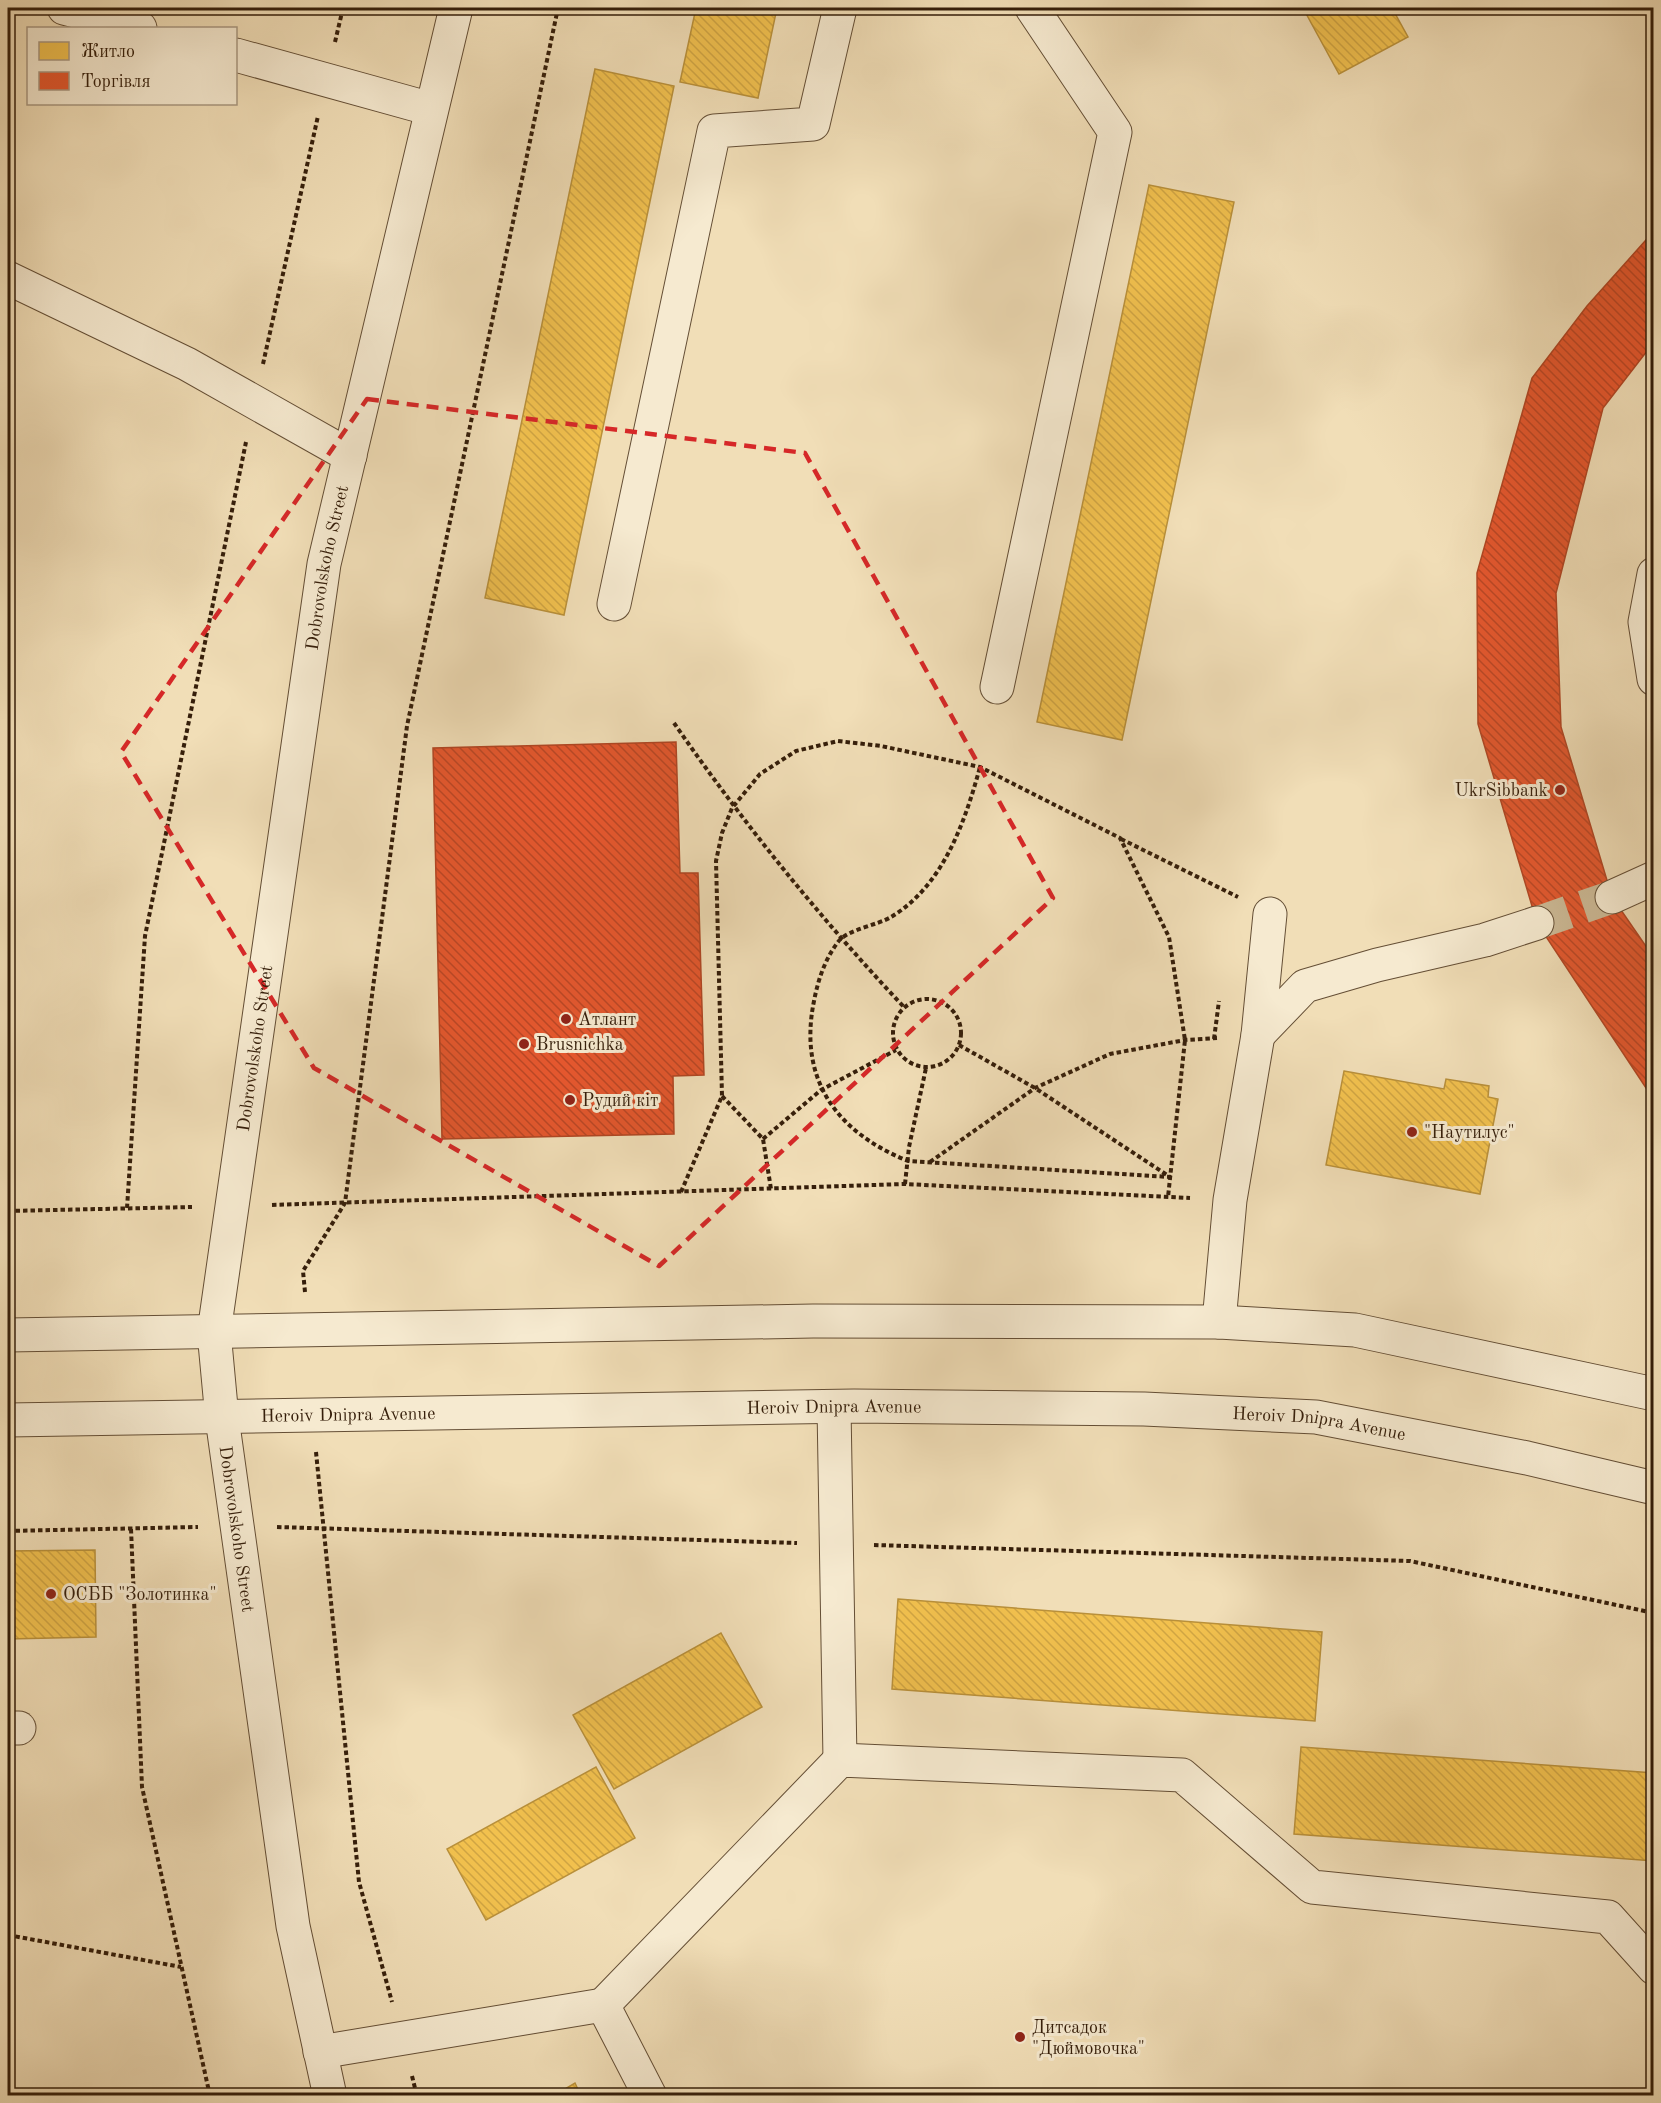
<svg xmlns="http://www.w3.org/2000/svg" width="1661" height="2103" font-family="'Old Standard TT',serif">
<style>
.homes{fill:url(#homes-back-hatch);stroke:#b9903a;stroke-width:1.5}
.shops{fill:url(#shops-back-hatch);stroke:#b04623;stroke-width:1.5}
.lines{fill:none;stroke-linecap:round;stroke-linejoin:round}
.minor-tunnel{stroke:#cbb894;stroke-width:33;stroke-dasharray:33 16;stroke-linecap:butt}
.minor-casing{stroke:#644e35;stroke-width:35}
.path{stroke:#351e0a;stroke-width:4;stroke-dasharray:4.5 3;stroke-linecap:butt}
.minor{stroke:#f6ead0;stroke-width:33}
.marked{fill:none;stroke:#d62828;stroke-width:4.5;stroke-dasharray:12 8;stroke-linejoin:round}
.poi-dot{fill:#8f2418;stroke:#f6ead0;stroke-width:2}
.labels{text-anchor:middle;stroke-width:6;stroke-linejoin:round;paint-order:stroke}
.street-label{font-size:18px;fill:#351e0a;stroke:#f6ead0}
.poi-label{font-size:18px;fill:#351e0a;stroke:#f6ead0;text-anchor:start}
</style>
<defs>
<pattern id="homes-back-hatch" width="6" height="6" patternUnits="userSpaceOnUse" patternTransform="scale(1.5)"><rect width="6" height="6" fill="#f2c14e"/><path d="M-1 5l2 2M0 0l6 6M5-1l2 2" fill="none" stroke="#d0a543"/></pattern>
<pattern id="shops-back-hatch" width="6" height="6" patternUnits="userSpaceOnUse" patternTransform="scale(1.5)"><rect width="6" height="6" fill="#e4572e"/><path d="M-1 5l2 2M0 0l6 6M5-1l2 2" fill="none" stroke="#ba4725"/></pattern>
</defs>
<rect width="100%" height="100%" fill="#f1deb7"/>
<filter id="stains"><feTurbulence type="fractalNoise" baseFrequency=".00333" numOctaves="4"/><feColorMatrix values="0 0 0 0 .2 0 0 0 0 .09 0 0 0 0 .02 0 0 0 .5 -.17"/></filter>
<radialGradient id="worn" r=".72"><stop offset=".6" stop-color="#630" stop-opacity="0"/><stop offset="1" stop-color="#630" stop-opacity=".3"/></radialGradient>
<g class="homes">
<polygon points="696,8 777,8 758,98 680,82"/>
<polygon points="1303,8 1392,8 1408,37 1339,74"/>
<polygon points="595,69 674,86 564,615 485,598"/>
<polygon points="1149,185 1234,202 1122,740 1037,722"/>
<polygon points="1344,1071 1444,1089 1446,1079 1489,1086 1488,1097 1498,1099 1480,1194 1326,1165"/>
<polygon points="95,1550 96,1637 8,1639 8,1551"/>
<polygon points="898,1599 1322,1632 1315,1721 892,1689"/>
<polygon points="721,1633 762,1707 614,1789 573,1715"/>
<polygon points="1301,1747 1654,1773 1654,1861 1294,1834"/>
<polygon points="596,1767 635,1838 486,1920 447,1849"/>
<polygon points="575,2083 581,2096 553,2096"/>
</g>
<g class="shops">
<polygon points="1654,231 1654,342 1603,408 1556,593 1561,727 1612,897 1654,958 1654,1095 1648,1091 1537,923 1478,724 1477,573 1532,378 1587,306"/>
<polygon points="676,742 680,873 698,873 704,1075 673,1076 674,1134 442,1139 433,748"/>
</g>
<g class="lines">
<polyline class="minor-tunnel" points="1537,923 1612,897"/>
<defs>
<g id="minor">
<polyline points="64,8 140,28"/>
<polyline points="236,55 431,109"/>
<polyline points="8,278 187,364 350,456"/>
<polyline points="1654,574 1645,622 1654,679"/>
<polyline points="614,604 714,131 813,124 840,8"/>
<polyline points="997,687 1115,132 1032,8"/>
<polyline points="1612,897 1654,878"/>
<polyline points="1258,1035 1305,986 1377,965 1485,940 1537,923"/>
<polyline points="1219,1322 1230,1200 1258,1035 1270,914"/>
<polyline points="8,1335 813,1321 1219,1322 1355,1330 1654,1394"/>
<polyline points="834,1407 840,1760"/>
<path id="s1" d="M8,1420L854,1406L1144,1409L1316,1417L1527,1458L1654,1488"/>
<polyline points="8,1728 19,1728"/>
<polyline points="320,2052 603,2005"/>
<path id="s2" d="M330,2096L293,1926L222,1418L214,1332L324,564L456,8"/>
<polyline points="650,2096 603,2005 840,1760 1182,1775 1312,1887 1608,1917 1654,1968"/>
</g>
</defs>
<use href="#minor" class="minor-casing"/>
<g class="path">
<polyline points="335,42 343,8"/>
<polyline points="263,364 318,116"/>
<path d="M674,723C744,824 820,918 904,1007"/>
<polyline points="1121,839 1238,897"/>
<circle cx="927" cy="1033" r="34"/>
<polyline points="1214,1039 1219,1001"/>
<path d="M959,1045L1035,1088L1170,1177L908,1161C836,1132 798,1079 814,1001C818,980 825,959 838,942C846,930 878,925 891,917C943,886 965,822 980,767"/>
<polyline points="722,1096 763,1139 771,1189"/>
<polyline points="763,1139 821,1090 896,1050"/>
<polyline points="930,1162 1035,1088 1110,1054 1185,1040 1217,1038"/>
<polyline points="905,1184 909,1147 926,1068"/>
<polyline points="681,1192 722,1096 716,861 722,833 732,808 760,774 796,751 838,741 881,746 980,767 1120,838 1169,937 1185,1040 1168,1197"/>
<polyline points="272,1205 905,1184 1190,1198"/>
<polyline points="127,1208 145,936 246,442"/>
<polyline points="8,1211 192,1207"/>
<polyline points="305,1292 303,1271 345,1203 407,726 558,8"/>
<polyline points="316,1452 359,1882 392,2002"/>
<polyline points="277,1527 797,1543"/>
<polyline points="131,1529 142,1787 210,2096"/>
<polyline points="8,1531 198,1527"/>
<polyline points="874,1545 1410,1561 1654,1613"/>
<polyline points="8,1935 181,1967"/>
<polyline points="412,2076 417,2096"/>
</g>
<use href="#minor" class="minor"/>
</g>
<path class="marked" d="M367,399L805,453L1053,898L659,1266L314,1068L121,752Z"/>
<g class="poi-dot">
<circle cx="1560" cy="790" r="6"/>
<circle cx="566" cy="1019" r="6"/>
<circle cx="524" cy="1044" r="6"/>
<circle cx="570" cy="1100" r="6"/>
<circle cx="1412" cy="1132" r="6"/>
<circle cx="51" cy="1594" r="6"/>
<circle cx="1020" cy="2037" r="6"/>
</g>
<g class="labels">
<g class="street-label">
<text dy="6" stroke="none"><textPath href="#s2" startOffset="1546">Dobrovolskoho Street</textPath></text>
<text dy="6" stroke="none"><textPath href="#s2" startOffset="1060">Dobrovolskoho Street</textPath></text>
<text dy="6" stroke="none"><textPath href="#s1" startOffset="826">Heroiv Dnipra Avenue</textPath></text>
<text dy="6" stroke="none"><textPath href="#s1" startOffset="340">Heroiv Dnipra Avenue</textPath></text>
<text dy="6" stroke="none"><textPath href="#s1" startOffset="1312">Heroiv Dnipra Avenue</textPath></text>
<text transform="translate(237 1529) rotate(82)" y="6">Dobrovolskoho Street</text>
</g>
<g class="poi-label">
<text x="1548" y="796" text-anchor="end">UkrSibbank</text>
<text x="578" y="1025">Атлант</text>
<text x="536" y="1050">Brusnichka</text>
<text x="582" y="1106">Рудий кіт</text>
<text x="1424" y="1138">"Наутилус"</text>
<text x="63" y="1600">ОСББ "Золотинка"</text>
<text x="1032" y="2033">Дитсадок<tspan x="1032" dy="21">"Дюймовочка"</tspan></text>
</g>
</g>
<rect width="1661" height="2103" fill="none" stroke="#f1deb7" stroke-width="30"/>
<rect x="9" y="9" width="1643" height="2085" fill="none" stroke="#351e0a" stroke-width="3"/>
<rect x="15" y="15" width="1631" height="2073" fill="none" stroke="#351e0a" stroke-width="1.5"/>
<rect x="27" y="27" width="210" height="78" fill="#f6ead0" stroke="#a99881" stroke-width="1.5"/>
<rect x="39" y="42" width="30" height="18" fill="#f2c14e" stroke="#a99881" stroke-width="1.5"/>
<text x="81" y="57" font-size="18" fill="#351e0a">Житло</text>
<rect x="39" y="72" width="30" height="18" fill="#e4572e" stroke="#a99881" stroke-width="1.5"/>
<text x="81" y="87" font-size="18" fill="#351e0a">Торгівля</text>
<rect width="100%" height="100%" filter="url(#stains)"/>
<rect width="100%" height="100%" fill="url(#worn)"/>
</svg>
